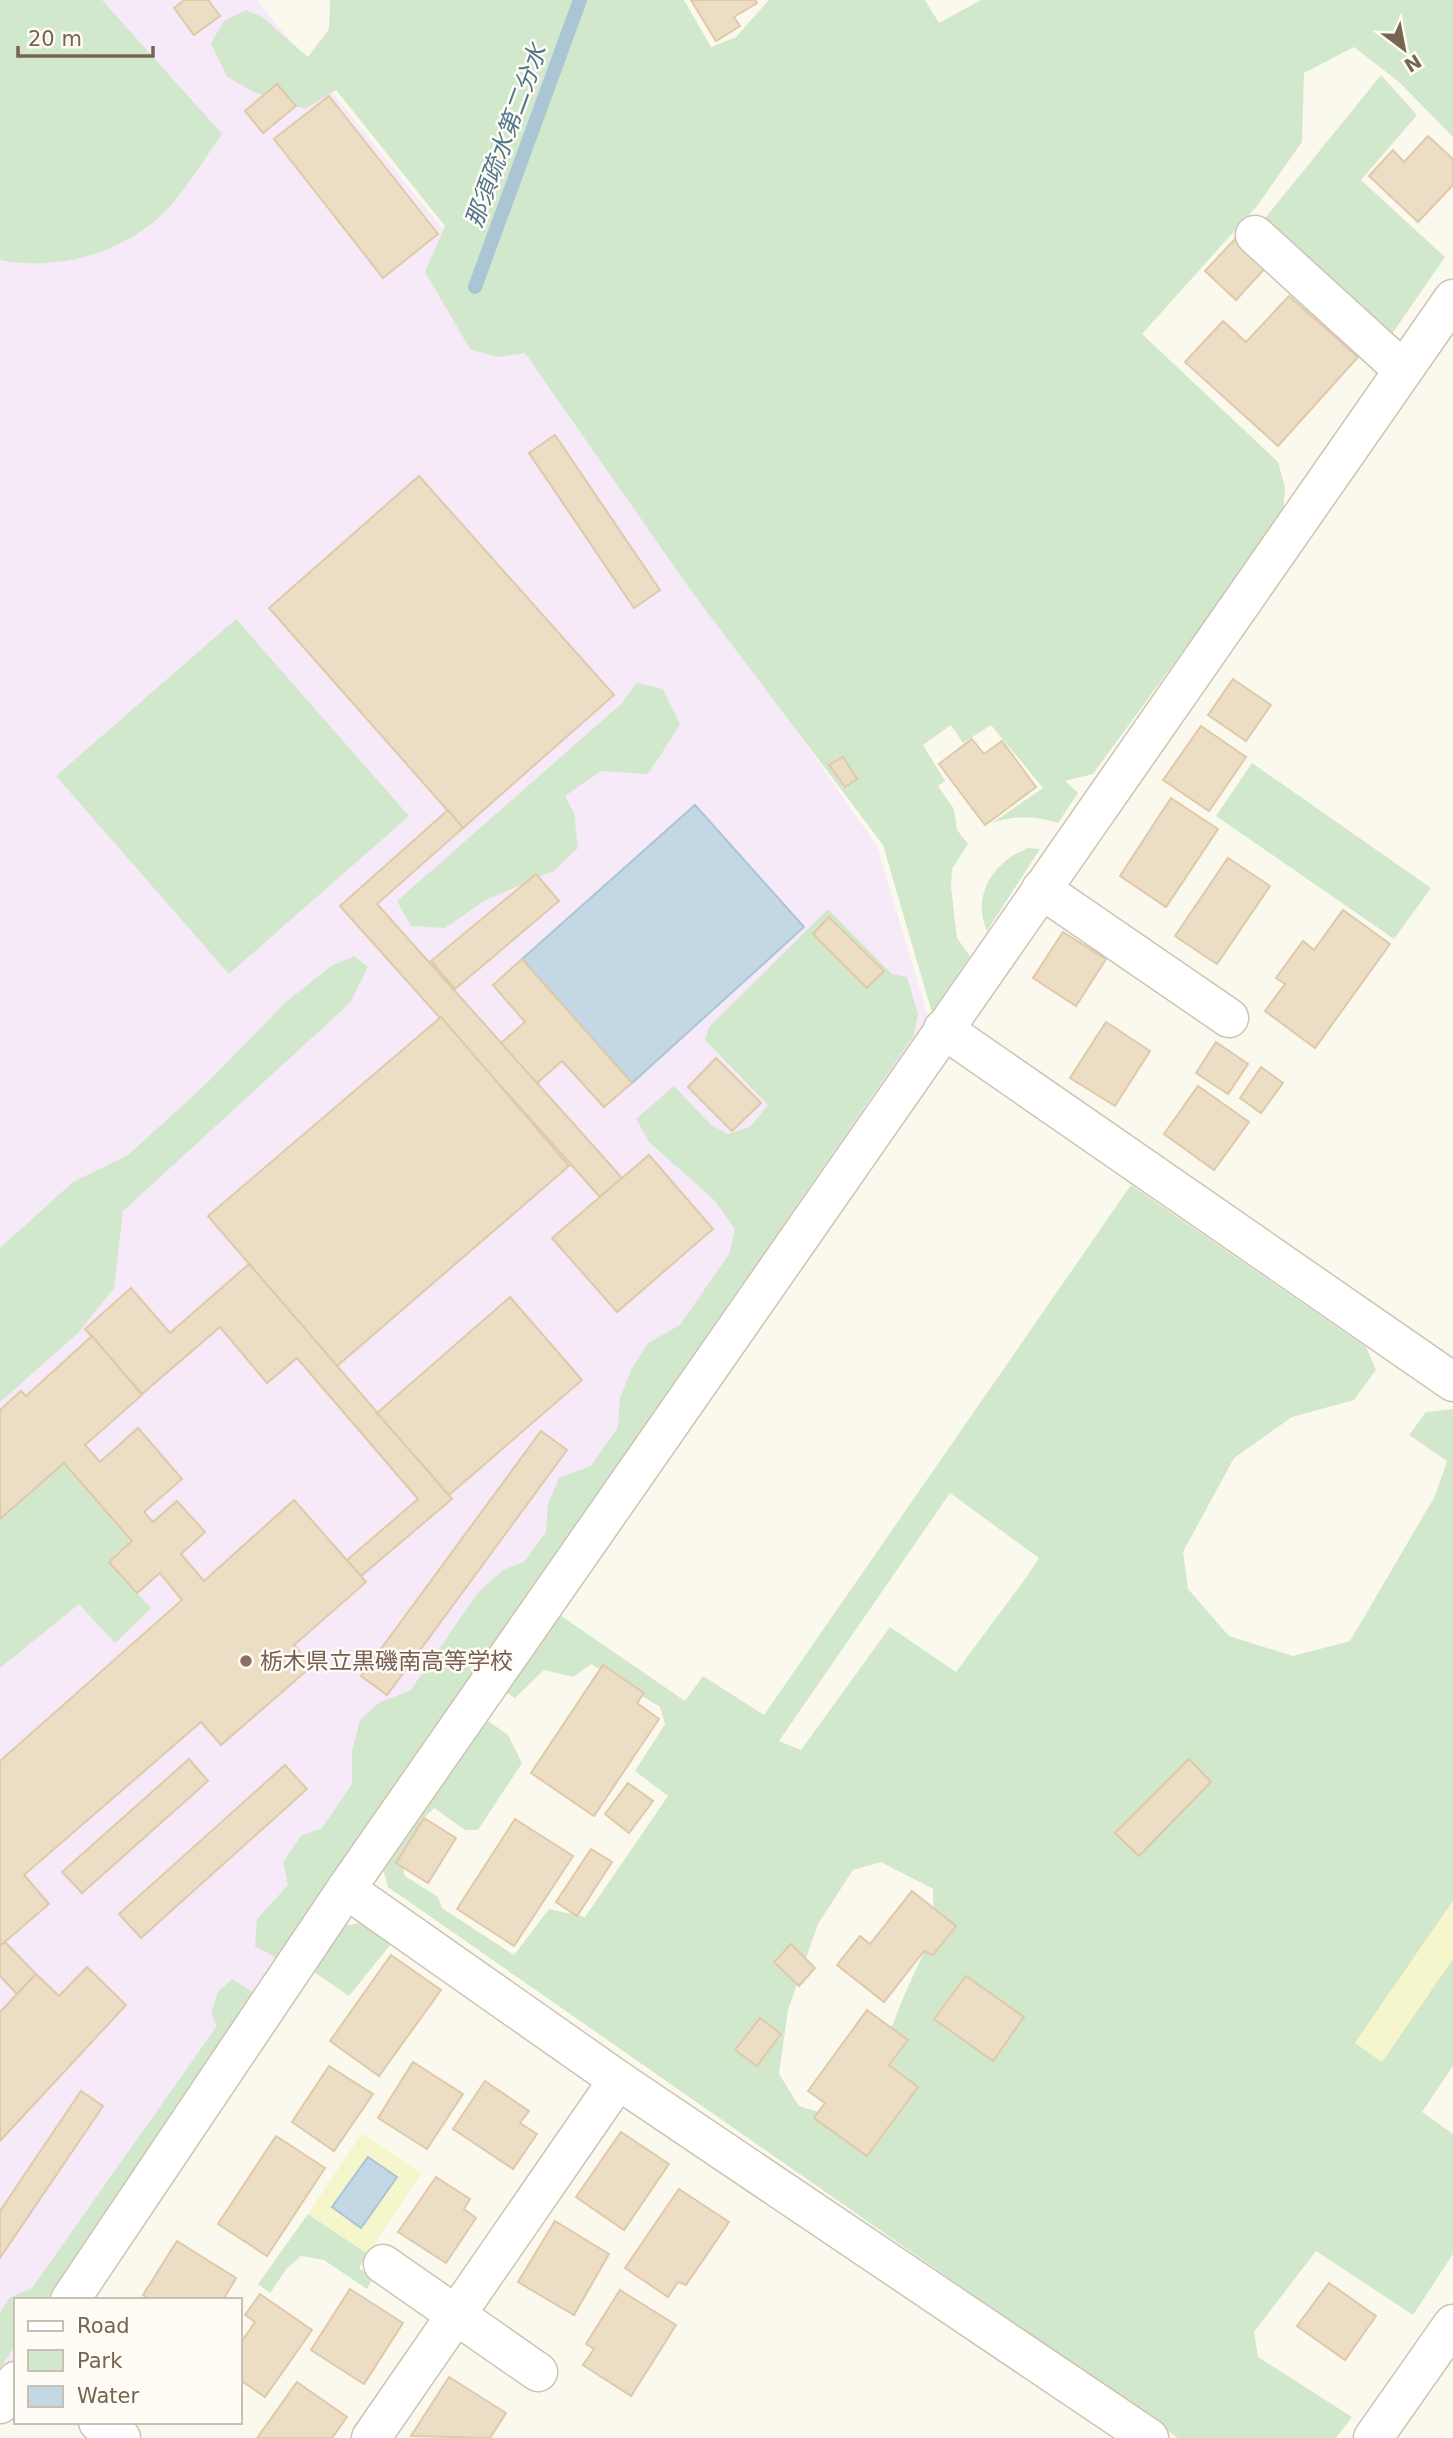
<svg xmlns="http://www.w3.org/2000/svg" width="1453" height="2438" font-family="'DejaVu Sans','Noto Sans JP',sans-serif">
<style>
.education{fill:#f6e9f8}
.green{fill:#d2e8cc;fill-rule:evenodd}
.sand{fill:#f6f6cc}
.water{fill:#c3d8e4;stroke:#aac5d4;stroke-width:2}
.lines{fill:none;stroke-linecap:round;stroke-linejoin:round}
.stream{stroke:#aac5d4;stroke-width:14}
.building{fill:#ecddc5;stroke:#dfc9a9;stroke-width:2}
.minor-casing{stroke:#cdc4b3;stroke-width:41}
.minor{stroke:#fff;stroke-width:38}
.education-dot{fill:#8d6e63;stroke:#fefcf4;stroke-width:2.5}
.labels{text-anchor:middle;stroke-width:5;stroke-linejoin:round;paint-order:stroke}
.education-label{font-size:23px;fill:#785e54;stroke:#fefcf4;text-anchor:start}
.water-label{font-size:24px;font-style:italic;fill:#50768c;stroke:#fefcf4}
</style>
<rect width="100%" height="100%" fill="#fbf9ed"/>
<polygon class="education" points="0,0 257,0 469,261 877,846 930,1023 56,2300 16,2300 16,2358 0,2381"/>
<g class="green">
<path d="M0,0H102L222,134C206,157 190,182 172,204C131,251 61,272 0,260Z"/>
<path d="M330,0H684L711,47L736,37L769,0H925L939,23L981,0H1453V137L1399,82L1354,47L1304,73L1302,142L1257,206L1142,334L1278,462L1285,487L1283,514L1093,774L1065,781L1078,793L1058,823C1035,816 1016,815 992,823L1043,788L991,725L963,743L951,725L923,745L945,781L938,786L954,809L957,830L968,844L952,869L951,887L957,938L970,956L932,1013L883,845L692,592L525,353L497,357L470,349L425,272L445,226L336,90L305,109L254,92L227,77L211,43L224,21L246,10L262,17L308,57L329,29Z"/>
<polygon points="1381,75 1417,115 1361,180 1445,257 1392,334 1380,335 1261,223"/>
<polygon points="236,619 409,816 229,974 56,776"/>
<polygon points="637,683 663,689 680,725 648,774 601,771 565,796 574,813 578,848 555,870 484,901 445,928 411,926 397,901 621,704"/>
<polygon points="1252,763 1431,888 1394,939 1216,816"/>
<path d="M1028,848L1040,849L987,931C971,895 994,861 1028,848Z"/>
<path d="M828,909L892,974L907,977L918,1014L914,1035L278,1959L255,1946L257,1919L288,1885L283,1862L301,1836L322,1828L352,1784V1751L360,1720L380,1702L410,1691L479,1591L503,1570L524,1562L546,1532L548,1504L559,1478L591,1466L618,1427L620,1398L632,1368L648,1343L680,1325L729,1254L735,1229L714,1200L649,1142L636,1119L674,1086L711,1125L728,1134L750,1127L768,1105L705,1040L709,1027ZM829,918L884,971L867,988L813,935Z"/>
<polygon points="354,956 368,967 350,1003 123,1211 114,1288 78,1333 0,1402 0,1248 73,1182 128,1155 205,1085 286,1002 331,966"/>
<path d="M1131,1185L1366,1347L1376,1370L1354,1400L1292,1417L1234,1458L1183,1552L1188,1589L1229,1636L1293,1656L1350,1641L1435,1496L1447,1461L1409,1435L1426,1412L1453,1409V1901L1355,2043L1453,1959V2066L1422,2112L1453,2134V2254L1413,2315L1316,2251L1254,2332L1258,2357L1352,2417L1336,2438H1178L388,1887L382,1866L481,1716L508,1735L522,1763L478,1830H465L434,1808L424,1818L400,1857L405,1876L438,1897L442,1908L514,1955L549,1909L585,1917L668,1796L635,1771L665,1724L660,1707L591,1664L573,1677L544,1670L515,1698L500,1689L557,1613L685,1701L703,1676L764,1715ZM950,1493L1039,1558L1028,1575L956,1672L890,1627L801,1750L779,1741ZM881,1862L933,1889L934,1930L903,1998L854,2123L799,2106L779,2074L788,2010L818,1924L853,1870Z"/>
<polygon points="64,1463 132,1541 109,1562 151,1608 115,1643 79,1604 0,1668 0,1519"/>
<polygon points="361,1923 391,1944 349,1996 311,1970 341,1926"/>
<polygon points="232,1979 257,1995 47,2300 16,2300 16,2345 0,2368 0,2313 9,2298 32,2288 217,2026 211,2013 218,1992"/>
<polygon points="308,2214 368,2254 359,2268 373,2278 367,2289 324,2260 301,2256 287,2268 270,2293 258,2284"/>
</g>
<g class="sand">
<polygon points="1453,1901 1453,1959 1382,2062 1355,2043"/>
<polygon points="362,2133 422,2173 368,2254 308,2214"/>
</g>
<g class="water">
<polygon points="695,805 804,927 632,1083 522,959"/>
<polygon points="368,2157 397,2177 361,2228 332,2207"/>
</g>
<g class="lines">
<polyline class="stream" points="475,287 580,0"/>
</g>
<g class="building">
<polygon points="184,0 208,0 220,16 194,35 174,8"/>
<polygon points="691,0 755,0 757,3 734,17 740,26 716,41"/>
<polygon points="277,84 296,106 263,133 245,111"/>
<polygon points="329,96 438,234 383,278 274,139"/>
<polygon points="1428,136 1453,159 1453,185 1418,222 1369,176 1393,150 1404,162"/>
<polygon points="1236,238 1267,266 1236,300 1205,271"/>
<polygon points="1289,296 1358,357 1278,446 1185,362 1223,321 1246,342"/>
<polygon points="555,435 660,590 634,608 529,453"/>
<polygon points="419,476 614,695 463,828 269,608"/>
<polygon points="1233,679 1271,705 1246,741 1208,715"/>
<polygon points="1201,726 1246,757 1209,811 1163,780"/>
<polygon points="972,739 984,754 1002,741 1036,787 985,825 939,764"/>
<polygon points="843,757 857,779 845,787 829,765"/>
<polygon points="1171,798 1218,829 1166,907 1120,876"/>
<polygon points="448,810 463,828 377,904 622,1178 600,1197 340,906"/>
<polygon points="1228,858 1270,886 1217,964 1175,936"/>
<polygon points="536,874 559,901 455,989 431,961"/>
<polygon points="1343,910 1390,944 1315,1048 1265,1011 1285,984 1276,978 1303,941 1314,950"/>
<polygon points="829,917 884,971 867,988 813,934"/>
<polygon points="1063,932 1106,959 1076,1006 1033,978"/>
<polygon points="522,959 632,1083 604,1107 562,1061 537,1083 501,1043 525,1022 493,985"/>
<polygon points="441,1017 569,1166 337,1366 208,1216"/>
<polygon points="1106,1022 1150,1051 1115,1106 1070,1078"/>
<polygon points="1216,1042 1248,1064 1228,1094 1196,1073"/>
<polygon points="716,1058 761,1103 732,1131 688,1087"/>
<polygon points="1261,1067 1283,1083 1261,1113 1240,1098"/>
<polygon points="1198,1086 1249,1122 1214,1170 1164,1134"/>
<polygon points="649,1155 713,1229 617,1312 552,1238"/>
<polygon points="249,1264 452,1499 361,1576 347,1560 418,1499 297,1358 267,1383 220,1327 142,1394 85,1329 131,1288 170,1333"/>
<polygon points="510,1297 582,1380 449,1495 377,1413"/>
<polygon points="92,1336 142,1395 85,1445 100,1462 138,1428 182,1479 144,1512 153,1522 177,1501 205,1532 181,1554 204,1581 294,1500 366,1582 294,1645 312,1666 221,1745 201,1722 24,1875 49,1904 0,1946 0,1761 182,1600 160,1573 137,1593 109,1562 132,1541 64,1463 0,1519 0,1410 21,1391 26,1396"/>
<polygon points="541,1431 567,1450 387,1695 361,1676"/>
<polygon points="603,1665 644,1693 637,1703 659,1719 594,1816 531,1773"/>
<polygon points="189,1759 208,1781 82,1893 62,1872"/>
<polygon points="1189,1759 1211,1782 1139,1856 1115,1833"/>
<polygon points="285,1765 307,1789 141,1938 119,1914"/>
<polygon points="628,1783 653,1801 629,1833 605,1814"/>
<polygon points="424,1818 456,1838 428,1883 396,1863"/>
<polygon points="515,1819 573,1856 514,1946 457,1909"/>
<polygon points="591,1849 612,1862 577,1916 556,1902"/>
<polygon points="912,1891 956,1926 933,1955 924,1951 884,2002 837,1965 860,1936 870,1944"/>
<polygon points="5,1942 36,1974 17,1994 0,1976 0,1946"/>
<polygon points="791,1944 815,1968 799,1986 774,1962"/>
<polygon points="391,1955 441,1990 379,2076 330,2041"/>
<polygon points="87,1967 126,2005 0,2141 0,2012 36,1974 59,1996"/>
<polygon points="966,1976 1024,2017 993,2061 934,2019"/>
<polygon points="867,2010 908,2040 889,2065 918,2087 867,2156 814,2118 825,2103 808,2091"/>
<polygon points="760,2018 781,2034 757,2066 735,2050"/>
<polygon points="413,2062 463,2094 427,2149 378,2118"/>
<polygon points="329,2066 373,2094 334,2151 292,2122"/>
<polygon points="485,2081 529,2111 520,2123 537,2134 513,2169 453,2129"/>
<polygon points="81,2091 103,2106 0,2258 0,2211"/>
<polygon points="621,2132 669,2164 624,2230 576,2197"/>
<polygon points="276,2136 325,2168 267,2256 218,2224"/>
<polygon points="436,2177 470,2199 464,2209 476,2218 446,2263 398,2232"/>
<polygon points="679,2189 729,2222 686,2285 678,2282 668,2297 625,2268"/>
<polygon points="555,2221 609,2254 574,2315 518,2282"/>
<polygon points="177,2241 236,2278 223,2300 150,2300 143,2295"/>
<polygon points="1329,2283 1376,2316 1345,2360 1297,2326"/>
<polygon points="350,2289 403,2323 364,2384 311,2350"/>
<polygon points="620,2290 676,2325 631,2396 583,2365 594,2349 586,2344"/>
<polygon points="260,2294 312,2330 265,2397 240,2380 240,2344 255,2322 245,2315"/>
<polygon points="449,2377 506,2413 490,2438 411,2436"/>
<polygon points="297,2382 347,2417 332,2438 257,2438"/>
</g>
<g class="lines">
<defs>
<g id="minor">
<polyline points="1255,235 1403,370"/>
<polyline points="1041,889 1229,1018"/>
<polyline points="943,1029 1453,1382"/>
<polyline points="346,1889 618,2080 1149,2438"/>
<polyline points="383,2264 538,2372"/>
<polyline points="70,2300 346,1889 1453,299"/>
<polyline points="0,2404 16,2381"/>
<polyline points="98,2422 121,2438"/>
<polyline points="371,2438 618,2080"/>
<polyline points="1373,2438 1453,2324"/>
</g>
</defs>
<use href="#minor" class="minor-casing"/>
<use href="#minor" class="minor"/>
</g>
<circle class="education-dot" cx="246" cy="1661" r="7"/>
<g class="labels">
<g class="education-label">
<text x="260" y="1669">栃木県立黒磯南高等学校</text>
</g>
<g class="water-label">
<text transform="translate(506 136) rotate(-70)" y="8">那須疏水第二分水</text>
</g>
</g>
<rect x="14" y="2298" width="228" height="126" fill="#fefcf4" stroke="#c7c0b3" stroke-width="2"/>
<rect x="28" y="2321" width="35" height="10" fill="#ffffff" stroke="#c7c0b3" stroke-width="2"/>
<text x="77" y="2333" font-size="21" fill="#756551">Road</text>
<rect x="28" y="2350" width="35" height="21" fill="#d2e8cc" stroke="#c7c0b3" stroke-width="2"/>
<text x="77" y="2368" font-size="21" fill="#756551">Park</text>
<rect x="28" y="2386" width="35" height="21" fill="#c3d8e4" stroke="#c7c0b3" stroke-width="2"/>
<text x="77" y="2403" font-size="21" fill="#756551">Water</text>
<g transform="translate(1404 49) rotate(148)" stroke="#fefcf4" stroke-width="5" paint-order="stroke">
<path d="M0-5L12 26L0 18L-12 26Z" fill="#756551"/>
<text y="-10" font-size="19" font-weight="bold" text-anchor="middle" fill="#756551">N</text>
</g>
<path d="M18 46v10h135v-10" fill="none" stroke="#756551" stroke-width="3.5"/>
<text x="28" y="46" font-size="21" fill="#756551" stroke="#fefcf4" stroke-width="5" paint-order="stroke">20 m</text>
</svg>
